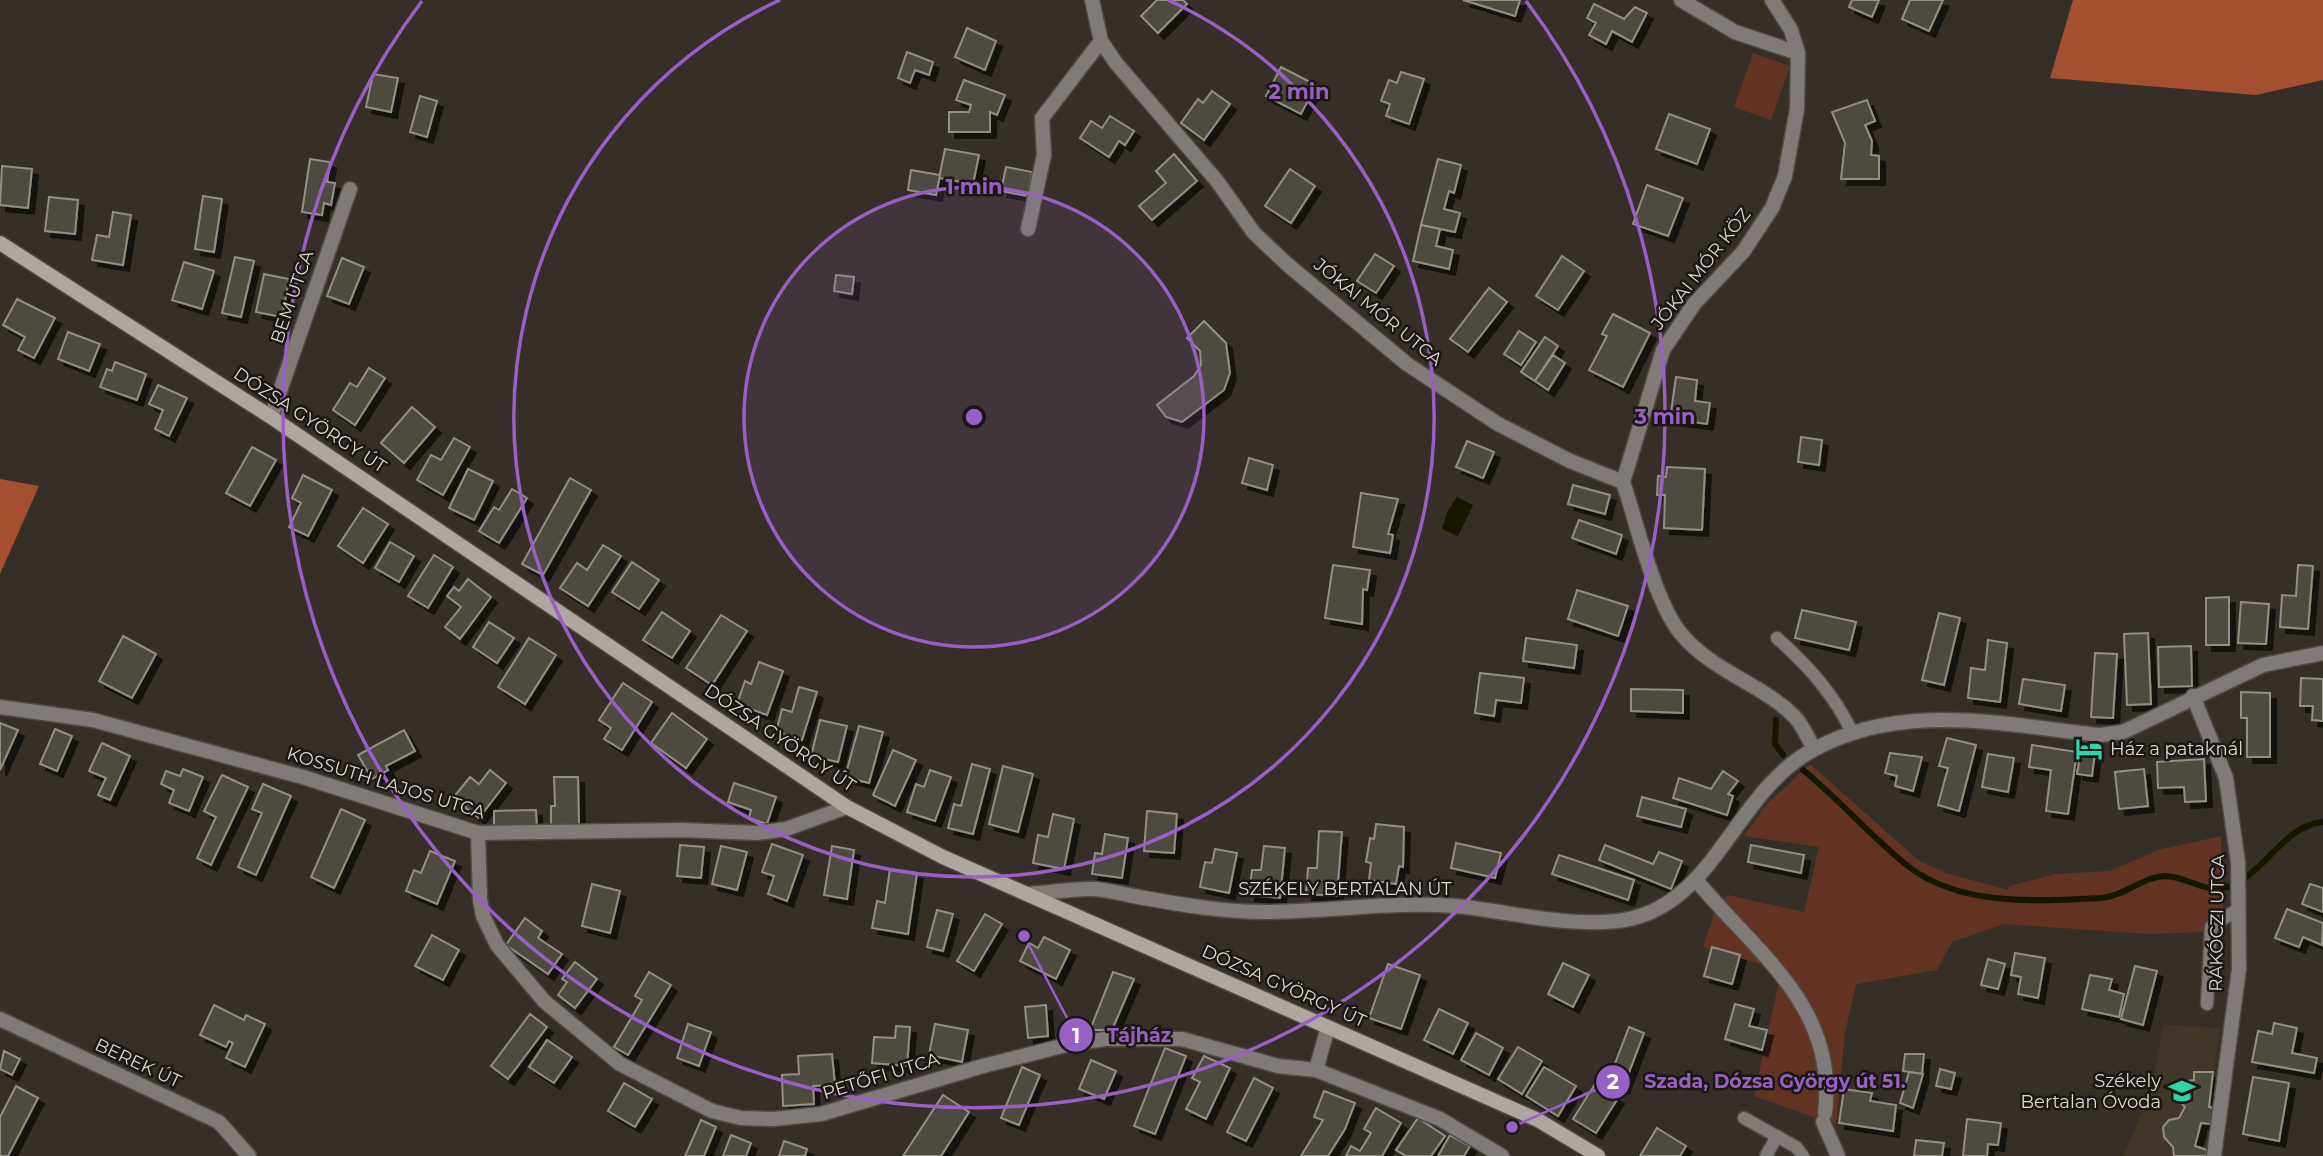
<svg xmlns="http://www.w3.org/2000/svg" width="2323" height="1156" font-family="Montserrat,sans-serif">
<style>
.built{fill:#403729}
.green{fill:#633322}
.forest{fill:#a44f2f}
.water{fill:#151700}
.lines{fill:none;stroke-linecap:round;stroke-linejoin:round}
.stream{stroke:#151700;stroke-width:6}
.building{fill:#4d4b41;stroke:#928f84;stroke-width:2;filter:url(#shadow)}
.lane-casing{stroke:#504a43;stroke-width:15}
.street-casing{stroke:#504a43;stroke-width:17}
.secondary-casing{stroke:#504a43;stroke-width:17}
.lane{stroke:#807b78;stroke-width:12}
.street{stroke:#807b78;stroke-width:14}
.secondary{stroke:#ada6a1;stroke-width:14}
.ring{fill:none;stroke:#9860c5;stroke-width:3.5}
.labels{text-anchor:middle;stroke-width:5;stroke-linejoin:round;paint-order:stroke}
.street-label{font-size:18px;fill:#dcd8d3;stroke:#1a1714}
.poi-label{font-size:18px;fill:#dcd8d3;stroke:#1a1714;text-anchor:start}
.centre{fill:#9860c5;stroke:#1a1714;stroke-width:3.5}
.ring-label{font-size:21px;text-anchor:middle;font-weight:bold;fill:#9860c5;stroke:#1a1714;stroke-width:5;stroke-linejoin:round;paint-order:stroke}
.leader{fill:none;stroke:#9860c5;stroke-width:2.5}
.callout-dot{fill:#9860c5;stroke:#1a1714;stroke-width:2.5}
.mark-label{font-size:21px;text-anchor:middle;font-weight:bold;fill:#fff}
.callout-label{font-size:19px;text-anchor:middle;font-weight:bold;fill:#9860c5;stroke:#1a1714;stroke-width:5;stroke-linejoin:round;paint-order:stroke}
</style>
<defs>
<filter id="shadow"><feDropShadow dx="6" dy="6" stdDeviation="0" flood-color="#0009"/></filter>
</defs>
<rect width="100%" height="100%" fill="#352f27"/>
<polygon class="built" points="2163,1025 2220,1028 2209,1107 2214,1108 2211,1124 2201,1123 2195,1146 2207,1150 2206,1156 2123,1156 2151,1092"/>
<g class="green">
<polygon points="1753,53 1790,66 1771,120 1734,107"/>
<polygon points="1810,764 1918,860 1946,873 2008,890 2009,886 2056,874 2110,871 2158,850 2221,836 2224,931 2150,934 2004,924 1952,942 1937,970 1856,984 1845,1033 1836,1125 1754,1096 1779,981 1770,967 1703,947 1714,914 1728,895 1804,912 1819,847 1744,836 1765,806"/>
</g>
<g class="forest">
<polygon points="2073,0 2323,0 2323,80 2256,95 2050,78"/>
<polygon points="0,479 39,486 0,574"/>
</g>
<polygon class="water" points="1457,497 1473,505 1458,536 1442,529 1447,512"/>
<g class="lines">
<g class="stream">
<polyline points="1776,720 1775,744 1783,755"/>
<path d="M1803,770C1840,800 1871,837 1909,867C1962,907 2037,901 2100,898C2123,897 2142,877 2165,876C2186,876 2205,894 2227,887C2265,875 2282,826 2323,822"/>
</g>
</g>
<g class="building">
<polygon points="1157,0 1183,0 1187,4 1158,33 1141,16"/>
<polygon points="1463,0 1520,0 1515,16"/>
<polygon points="1852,0 1879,0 1872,17 1849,7"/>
<polygon points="1910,0 1943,0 1929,31 1902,19"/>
<polygon points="1594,4 1624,19 1635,7 1647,13 1632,42 1612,31 1606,44 1589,35 1596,23 1587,18"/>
<polygon points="967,28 996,41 985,70 955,57"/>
<polygon points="907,52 933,62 929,75 915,70 910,83 898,78"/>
<polygon points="1281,67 1316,85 1301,114 1266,96"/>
<polygon points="1401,72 1424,79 1409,124 1386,116 1390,104 1381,101 1389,80 1397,83"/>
<polygon points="373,74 398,78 391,112 366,107"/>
<polygon points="964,80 1005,95 997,115 990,112 990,132 949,132 949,112 969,112 971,105 956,100"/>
<polygon points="1212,91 1230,104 1204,140 1181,123 1198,99 1203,103"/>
<polygon points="420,96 437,101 427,137 410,132"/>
<polygon points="1867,100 1875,121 1865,125 1872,141 1871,155 1879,156 1879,179 1841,179 1845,143 1832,112"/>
<polygon points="1669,114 1710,129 1697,164 1656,149"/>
<polygon points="1110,116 1134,131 1125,145 1119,141 1109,157 1080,138 1091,121 1102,128"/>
<polygon points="945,149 979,155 973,184 939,178"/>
<polygon points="1174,154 1197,181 1152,220 1139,206 1166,183 1156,171"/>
<polygon points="310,159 330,162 327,182 335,183 331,205 324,203 322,215 302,212"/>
<polygon points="1438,159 1461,165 1454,193 1449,191 1444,209 1460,213 1455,232 1421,225"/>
<polygon points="2,166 32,169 28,208 0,205"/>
<polygon points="1006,167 1032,172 1028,196 1001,191"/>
<polygon points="1290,169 1315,186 1291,223 1265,206"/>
<polygon points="911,170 940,175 936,195 908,190"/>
<polygon points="1647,185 1683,198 1668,236 1633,224"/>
<polygon points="203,196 222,199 214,252 195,249"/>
<polygon points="49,197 78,200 75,234 45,231"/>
<polygon points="113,212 131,215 123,265 92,260 97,235 109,237"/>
<polygon points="1421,225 1440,229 1436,246 1453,250 1449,269 1413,261"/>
<polygon points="1375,254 1394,266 1376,293 1357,281"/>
<polygon points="1562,256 1584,271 1558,310 1536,296"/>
<polygon points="235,257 254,261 241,317 222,313"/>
<polygon points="342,258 364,267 349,304 327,296"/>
<polygon points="184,262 214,271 202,309 172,300"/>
<polygon points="264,274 289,279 282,317 256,312"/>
<polygon points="836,275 854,277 852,294 834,291"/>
<polygon points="1489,288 1507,302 1468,352 1450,339"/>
<polygon points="17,299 55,318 34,358 18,350 25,337 3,325"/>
<polygon points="1613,314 1650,333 1623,387 1589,370 1607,336 1602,334"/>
<polygon points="1204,321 1226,343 1230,373 1224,390 1182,422 1166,417 1157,405 1194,376 1201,365 1200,351 1187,338"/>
<polygon points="1519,331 1536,342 1521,365 1504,354"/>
<polygon points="68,332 100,344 89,371 58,359"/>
<polygon points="1545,337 1558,346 1535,381 1521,372"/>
<polygon points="1553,355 1565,363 1548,390 1535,381"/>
<polygon points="115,362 146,374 137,400 100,387 107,369 112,371"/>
<polygon points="369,368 385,378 355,425 333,410 350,383 357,387"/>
<polygon points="1676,377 1697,380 1695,401 1710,403 1707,424 1670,419"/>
<polygon points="158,385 187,398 169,436 155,429 163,410 149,404"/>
<polygon points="412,407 435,427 404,463 381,443"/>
<polygon points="1801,437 1822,440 1819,465 1798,462"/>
<polygon points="454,438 470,447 443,495 417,480 431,455 441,460"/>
<polygon points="1467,441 1494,452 1483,478 1456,467"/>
<polygon points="252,447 276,460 250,506 226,493"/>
<polygon points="1249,458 1273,465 1267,490 1242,483"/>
<polygon points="1667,467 1705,469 1702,530 1664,528 1665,495 1657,495 1658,476 1666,477"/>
<polygon points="468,469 493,481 474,520 449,508"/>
<polygon points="303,475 332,490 308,536 289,527 301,503 292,498"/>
<polygon points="570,478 591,490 543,575 522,564"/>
<polygon points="1573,485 1610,495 1605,514 1568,504"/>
<polygon points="512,489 527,498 499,543 479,531 494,507 499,510"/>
<polygon points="1361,493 1398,499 1388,534 1393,535 1390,553 1353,547"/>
<polygon points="363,508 388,524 363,563 338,546"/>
<polygon points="1579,520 1622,535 1616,554 1572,538"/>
<polygon points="390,542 414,556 399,582 375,568"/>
<polygon points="603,545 621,556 588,606 560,588 577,563 587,570"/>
<polygon points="434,555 453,567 428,608 408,596"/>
<polygon points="632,562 659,580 639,609 612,592"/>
<polygon points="1333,565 1370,570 1367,590 1363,589 1362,624 1325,618"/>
<polygon points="2298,565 2313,566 2308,629 2280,627 2282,595 2296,596"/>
<polygon points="468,579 491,597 460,639 445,627 461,607 447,596 454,587 459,591"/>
<polygon points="1577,590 1628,606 1618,636 1568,619"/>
<polygon points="2229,597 2229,645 2206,645 2206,598"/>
<polygon points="2241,602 2269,604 2266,644 2238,643"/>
<polygon points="1802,610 1856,622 1849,650 1795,638"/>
<polygon points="662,612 690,631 672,658 643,640"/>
<polygon points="1939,613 1960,618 1944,685 1922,680"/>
<polygon points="721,615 747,631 712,685 686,668"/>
<polygon points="489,622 514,638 497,663 473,647"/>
<polygon points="2148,633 2151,704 2127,705 2124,634"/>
<polygon points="123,636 156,654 132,698 99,681"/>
<polygon points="529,638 556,655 525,704 498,687"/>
<polygon points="1526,638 1577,645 1574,668 1523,661"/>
<polygon points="1988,640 2007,643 2000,702 1968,698 1971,668 1985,670"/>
<polygon points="2191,646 2192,686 2159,687 2158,647"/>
<polygon points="2095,653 2117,654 2113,718 2091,717"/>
<polygon points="759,662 783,671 767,715 737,704 745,681 751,684"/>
<polygon points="1480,673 1524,678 1521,703 1496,700 1494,716 1475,713"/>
<polygon points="2301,678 2323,679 2323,721 2312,720 2313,706 2300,706"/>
<polygon points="2023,679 2065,685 2061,711 2019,704"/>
<polygon points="623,683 652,702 622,750 604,739 611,728 599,720"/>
<polygon points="799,687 817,692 802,740 776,732 782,709 792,712"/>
<polygon points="1631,689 1683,690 1683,713 1631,711"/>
<polygon points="2241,692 2270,693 2270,757 2247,757 2247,718 2241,718"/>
<polygon points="672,713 707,739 686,768 651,743"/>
<polygon points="820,720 847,726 838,762 811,756"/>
<polygon points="0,723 18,730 0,770"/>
<polygon points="859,726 883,732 869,783 845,777"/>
<polygon points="55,729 72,736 57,771 40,764"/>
<polygon points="404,730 415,751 386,766 388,770 372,779 358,755"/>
<polygon points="1947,738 1976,745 1959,811 1938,805 1948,768 1939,766"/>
<polygon points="102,743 130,756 110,800 98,795 106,778 89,771"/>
<polygon points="2032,745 2077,752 2068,814 2046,811 2051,770 2029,767"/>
<polygon points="893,750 916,760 895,806 873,795"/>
<polygon points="2081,751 2095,753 2092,776 2077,774"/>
<polygon points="1890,753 1922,757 1913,791 1895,786 1897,776 1885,773"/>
<polygon points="1988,754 2014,758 2008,792 1982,787"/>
<polygon points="2204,759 2206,801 2185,802 2184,787 2158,788 2157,762"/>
<polygon points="972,764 990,769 973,834 948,828 954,804 961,806"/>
<polygon points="1003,766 1033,774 1018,832 989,824"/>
<polygon points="183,769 203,777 189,811 169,803 174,790 161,784 166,771 180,776"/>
<polygon points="2144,769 2148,806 2119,809 2115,772"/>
<polygon points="490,770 506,783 479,818 453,798 470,777 479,784"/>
<polygon points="930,770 951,777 935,821 907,812 916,784 924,787"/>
<polygon points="1723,771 1738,781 1728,794 1733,796 1727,815 1673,798 1679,778 1711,789"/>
<polygon points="222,775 248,787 211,865 197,858 216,817 204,811"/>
<polygon points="554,777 578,777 579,824 551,825 551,806 555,806"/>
<polygon points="734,783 776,797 767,824 749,818 751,810 728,802"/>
<polygon points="263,784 291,796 256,875 238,867 262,813 252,809"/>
<polygon points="1642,797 1686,809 1681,827 1637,816"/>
<polygon points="341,809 365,820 334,888 311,877"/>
<polygon points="536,810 537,828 494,829 494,811"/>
<polygon points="1147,811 1177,814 1174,853 1144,851"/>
<polygon points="1053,814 1074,819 1064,869 1033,863 1038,835 1048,837"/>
<polygon points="1376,824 1404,827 1403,867 1399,866 1396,884 1369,880 1371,863 1366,862 1370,838 1374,839"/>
<polygon points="1319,831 1342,832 1337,896 1306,894 1308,868 1317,868"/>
<polygon points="1105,834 1128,838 1122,878 1092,874 1095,853 1102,854"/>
<polygon points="1456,843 1501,853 1495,878 1451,868"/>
<polygon points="772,844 803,855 787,901 768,894 774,876 762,872"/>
<polygon points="680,845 704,847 701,878 677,876"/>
<polygon points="1605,845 1653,864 1659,852 1682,861 1671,889 1599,860"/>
<polygon points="1751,845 1804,855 1801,873 1748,862"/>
<polygon points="721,846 747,852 737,890 712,884"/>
<polygon points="832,846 854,850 847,899 824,895"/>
<polygon points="1264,846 1285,848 1280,898 1249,895 1252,870 1261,870"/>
<polygon points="1215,849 1237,853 1229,893 1200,887 1205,862 1212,863"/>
<polygon points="430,851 455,861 437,904 406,891 414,870 421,873"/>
<polygon points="1559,855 1634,880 1628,900 1552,874"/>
<polygon points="890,869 917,873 908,934 872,928 877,901 885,903"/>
<polygon points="592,884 620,891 610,933 582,926"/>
<polygon points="2310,884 2323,888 2323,912 2302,904"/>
<polygon points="2287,909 2323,923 2322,945 2303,937 2299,947 2275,938"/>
<polygon points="937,910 953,914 943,951 927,947"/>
<polygon points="985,914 1002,924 974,971 957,961"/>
<polygon points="525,918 542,931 538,938 562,954 548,974 506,945"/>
<polygon points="432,935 459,950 443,980 415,966"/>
<polygon points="1044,937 1070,950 1056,979 1020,961 1029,943 1038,948"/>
<polygon points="1712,947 1740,955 1732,984 1704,976"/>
<polygon points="2015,953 2045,958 2038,998 2018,994 2021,977 2011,975"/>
<polygon points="1988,959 2005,964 1998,989 1981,985"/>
<polygon points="575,962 597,979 575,1008 558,995 567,982 562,979"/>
<polygon points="1563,963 1589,975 1573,1007 1548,994"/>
<polygon points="1388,964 1420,975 1401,1029 1369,1018"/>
<polygon points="2135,966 2157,971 2143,1025 2121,1019"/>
<polygon points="649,972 671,985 628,1055 614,1047 642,1000 635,996"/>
<polygon points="1113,972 1134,979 1112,1030 1090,1030"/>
<polygon points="2090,975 2112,979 2109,990 2124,994 2119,1017 2082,1009"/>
<polygon points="1735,1004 1754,1009 1749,1026 1767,1030 1762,1050 1725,1039"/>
<polygon points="214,1005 244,1020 246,1015 265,1024 245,1067 226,1058 233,1043 229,1041 226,1047 200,1035"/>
<polygon points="1046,1005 1048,1036 1028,1038 1025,1007"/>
<polygon points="1439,1009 1468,1023 1453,1054 1424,1040"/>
<polygon points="530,1014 547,1027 508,1079 491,1066"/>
<polygon points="2274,1023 2297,1028 2292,1053 2317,1058 2314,1073 2252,1062 2258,1031 2272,1034"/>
<polygon points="688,1024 711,1032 699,1066 677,1058"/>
<polygon points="935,1024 968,1030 962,1062 929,1055"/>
<polygon points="896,1026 910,1027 907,1066 872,1063 874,1037 895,1038"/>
<polygon points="1629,1027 1644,1033 1623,1088 1608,1082"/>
<polygon points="1476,1033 1503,1048 1489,1075 1461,1060"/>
<polygon points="547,1040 572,1057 554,1083 529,1067"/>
<polygon points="1518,1047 1542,1061 1522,1094 1498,1079"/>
<polygon points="1165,1048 1186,1056 1155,1134 1134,1126"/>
<polygon points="4,1051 20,1059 12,1075 0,1069"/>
<polygon points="832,1054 835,1085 813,1086 814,1104 783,1106 782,1075 799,1074 798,1056"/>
<polygon points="1905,1054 1924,1054 1922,1074 1903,1071"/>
<polygon points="1204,1056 1230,1068 1206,1119 1186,1109 1200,1082 1192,1078"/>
<polygon points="1091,1060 1116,1071 1104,1099 1079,1089"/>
<polygon points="1022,1067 1040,1075 1019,1125 1001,1118"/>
<polygon points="1544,1067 1576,1086 1558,1116 1526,1096"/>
<polygon points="1940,1069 1955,1073 1951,1089 1936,1086"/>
<polygon points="1909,1072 1923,1074 1913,1108 1900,1103"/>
<polygon points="2194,1072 2213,1072 2209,1107 2214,1108 2211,1124 2201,1123 2195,1146 2207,1150 2206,1156 2174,1156 2173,1147 2164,1137 2163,1127 2169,1120 2179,1118 2185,1107 2177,1099 2175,1089 2179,1082 2194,1080"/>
<polygon points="2253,1077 2289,1083 2279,1141 2243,1134"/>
<polygon points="1254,1078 1273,1088 1246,1141 1227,1132"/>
<polygon points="624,1083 652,1099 635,1127 608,1111"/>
<polygon points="1595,1084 1618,1098 1596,1133 1573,1119"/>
<polygon points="16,1086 38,1098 8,1156 0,1156 0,1117"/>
<polygon points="1844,1089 1872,1093 1870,1101 1896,1105 1893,1131 1839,1123"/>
<polygon points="1324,1091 1355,1103 1345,1129 1328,1156 1301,1156 1323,1120 1314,1117"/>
<polygon points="943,1095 969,1112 941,1156 903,1156"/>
<polygon points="1376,1108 1401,1123 1382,1156 1346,1156 1351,1146 1360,1151 1371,1133 1364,1129"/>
<polygon points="1418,1118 1445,1136 1431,1156 1406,1156 1396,1150"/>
<polygon points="1967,1119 2001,1123 1998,1145 1988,1144 1987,1156 1963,1156"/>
<polygon points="701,1120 716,1127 704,1156 685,1156"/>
<polygon points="1657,1128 1686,1146 1680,1156 1640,1156"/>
<polygon points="731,1135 751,1143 746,1156 723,1156"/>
<polygon points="1450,1135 1470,1146 1464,1156 1438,1156"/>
<polygon points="1916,1140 1944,1143 1942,1156 1914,1156"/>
<polygon points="784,1141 807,1149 805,1156 779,1156"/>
</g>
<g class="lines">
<defs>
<g id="lane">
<path d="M1777,638C1809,667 1834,694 1853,734"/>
<polyline points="2207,1004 2211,927 2238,909"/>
<polyline points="1744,1118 1796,1147 1803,1156"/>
<polyline points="1766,1156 1777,1136"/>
</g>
<g id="street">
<path d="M1092,0L1101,41L1116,63L1217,181L1254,233L1288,265L1407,364L1498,424L1570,461L1623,482C1637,523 1655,605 1683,636C1714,672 1762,684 1795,717C1803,726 1808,738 1814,749"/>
<polyline points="1681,0 1735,32 1798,53"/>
<polyline points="1028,229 1044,155 1042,118 1101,41"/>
<polyline points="271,417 350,189"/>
<polyline points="1623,482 1663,350 1694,304 1743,252 1772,208 1785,176 1797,109 1798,53 1791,30 1772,0"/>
<polyline points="2193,696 2226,778 2238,862 2239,969 2214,1156"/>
<polyline points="0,707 93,720 306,778 478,833 682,830 757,833 786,829 847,807"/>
<polyline points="478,833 480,899 483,916 497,945 544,1001 620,1064 712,1111 741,1118 774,1119 821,1114 983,1066 1070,1044 1105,1039 1182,1039 1278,1066 1316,1070 1328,1027"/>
<path d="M1696,880C1756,953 1838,1006 1825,1113"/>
<path d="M1029,894C1050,893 1072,888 1093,889C1110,890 1127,895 1144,898C1183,905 1225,912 1265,912C1329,912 1391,901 1455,906C1508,911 1563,927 1617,921C1713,911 1733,794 1811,751C1902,700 2003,725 2100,735L2123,732L2263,665L2323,653"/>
<polyline points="0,1019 219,1122 249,1156"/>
<polyline points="1316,1070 1440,1119 1502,1156"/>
<polyline points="1823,1122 1838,1156"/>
</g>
<polyline id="secondary" points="0,243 271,417 847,807 943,857 1538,1120 1598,1156"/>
</defs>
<use href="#lane" class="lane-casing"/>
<use href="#street" class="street-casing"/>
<use href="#secondary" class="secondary-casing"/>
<use href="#lane" class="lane"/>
<use href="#street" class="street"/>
<use href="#secondary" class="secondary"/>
</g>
<circle cx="974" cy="417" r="230" fill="#9860c5" fill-opacity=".12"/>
<g class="ring">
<circle cx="974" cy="417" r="230"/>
<path d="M1168 0A460 460 0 1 1 780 0"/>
<path d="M1526 1A691 691 0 1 1 422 1"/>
</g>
<defs>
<symbol id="hotel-bare" viewBox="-9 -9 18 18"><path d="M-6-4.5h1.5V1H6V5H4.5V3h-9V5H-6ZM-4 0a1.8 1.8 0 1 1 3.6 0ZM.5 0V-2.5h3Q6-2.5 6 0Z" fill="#30d4a9" stroke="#1a1714" stroke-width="2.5" paint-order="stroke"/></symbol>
<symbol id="school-bare" viewBox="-9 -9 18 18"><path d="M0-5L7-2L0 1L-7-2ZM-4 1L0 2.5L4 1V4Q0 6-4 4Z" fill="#30d4a9" stroke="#1a1714" stroke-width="2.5" paint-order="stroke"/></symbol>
</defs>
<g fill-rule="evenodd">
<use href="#hotel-bare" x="2070" y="730" width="38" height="38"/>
<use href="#school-bare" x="2163" y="1072" width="38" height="38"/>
</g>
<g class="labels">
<g class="street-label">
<text transform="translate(1701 269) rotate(-52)" y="6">JÓKAI MÓR KÖZ</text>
<text transform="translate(292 297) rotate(-71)" y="6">BEM UTCA</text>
<text transform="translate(1378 312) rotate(39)" y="6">JÓKAI MÓR UTCA</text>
<text transform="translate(310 420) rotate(33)" y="6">DÓZSA GYÖRGY ÚT</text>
<text transform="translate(780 738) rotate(34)" y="6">DÓZSA GYÖRGY ÚT</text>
<text transform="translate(386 783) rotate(17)" y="6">KOSSUTH LAJOS UTCA</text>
<text x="1345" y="895">SZÉKELY BERTALAN ÚT</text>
<text transform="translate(2217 923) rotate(-89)" y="6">RÁKÓCZI UTCA</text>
<text transform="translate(1284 986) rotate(24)" y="6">DÓZSA GYÖRGY ÚT</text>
<text transform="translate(138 1063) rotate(25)" y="6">BEREK ÚT</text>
<text transform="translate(881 1076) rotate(-17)" y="6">PETŐFI UTCA</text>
</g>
<g class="poi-label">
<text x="2110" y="755">Ház a pataknál</text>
<text x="2161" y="1087" text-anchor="end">Székely<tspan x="2161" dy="21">Bertalan Óvoda</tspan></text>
</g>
</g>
<circle cx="974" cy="417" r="10" class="centre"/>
<g class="ring-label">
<text x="1299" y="99">2 min</text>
<text x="974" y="194">1 min</text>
<text x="1665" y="424">3 min</text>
</g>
<path class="leader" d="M1024 936L1076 1035M1512 1127L1613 1082"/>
<g class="callout-dot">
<circle cx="1024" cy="936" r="7"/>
<circle cx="1512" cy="1127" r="7"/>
<circle cx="1076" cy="1035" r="18"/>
<circle cx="1613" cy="1082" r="18"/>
</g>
<g class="mark-label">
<text x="1076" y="1043">1</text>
<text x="1613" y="1089">2</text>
</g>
<g class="callout-label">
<text x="1139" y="1042">Tájház</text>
<text x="1775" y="1088">Szada, Dózsa György út 51.</text>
</g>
</svg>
